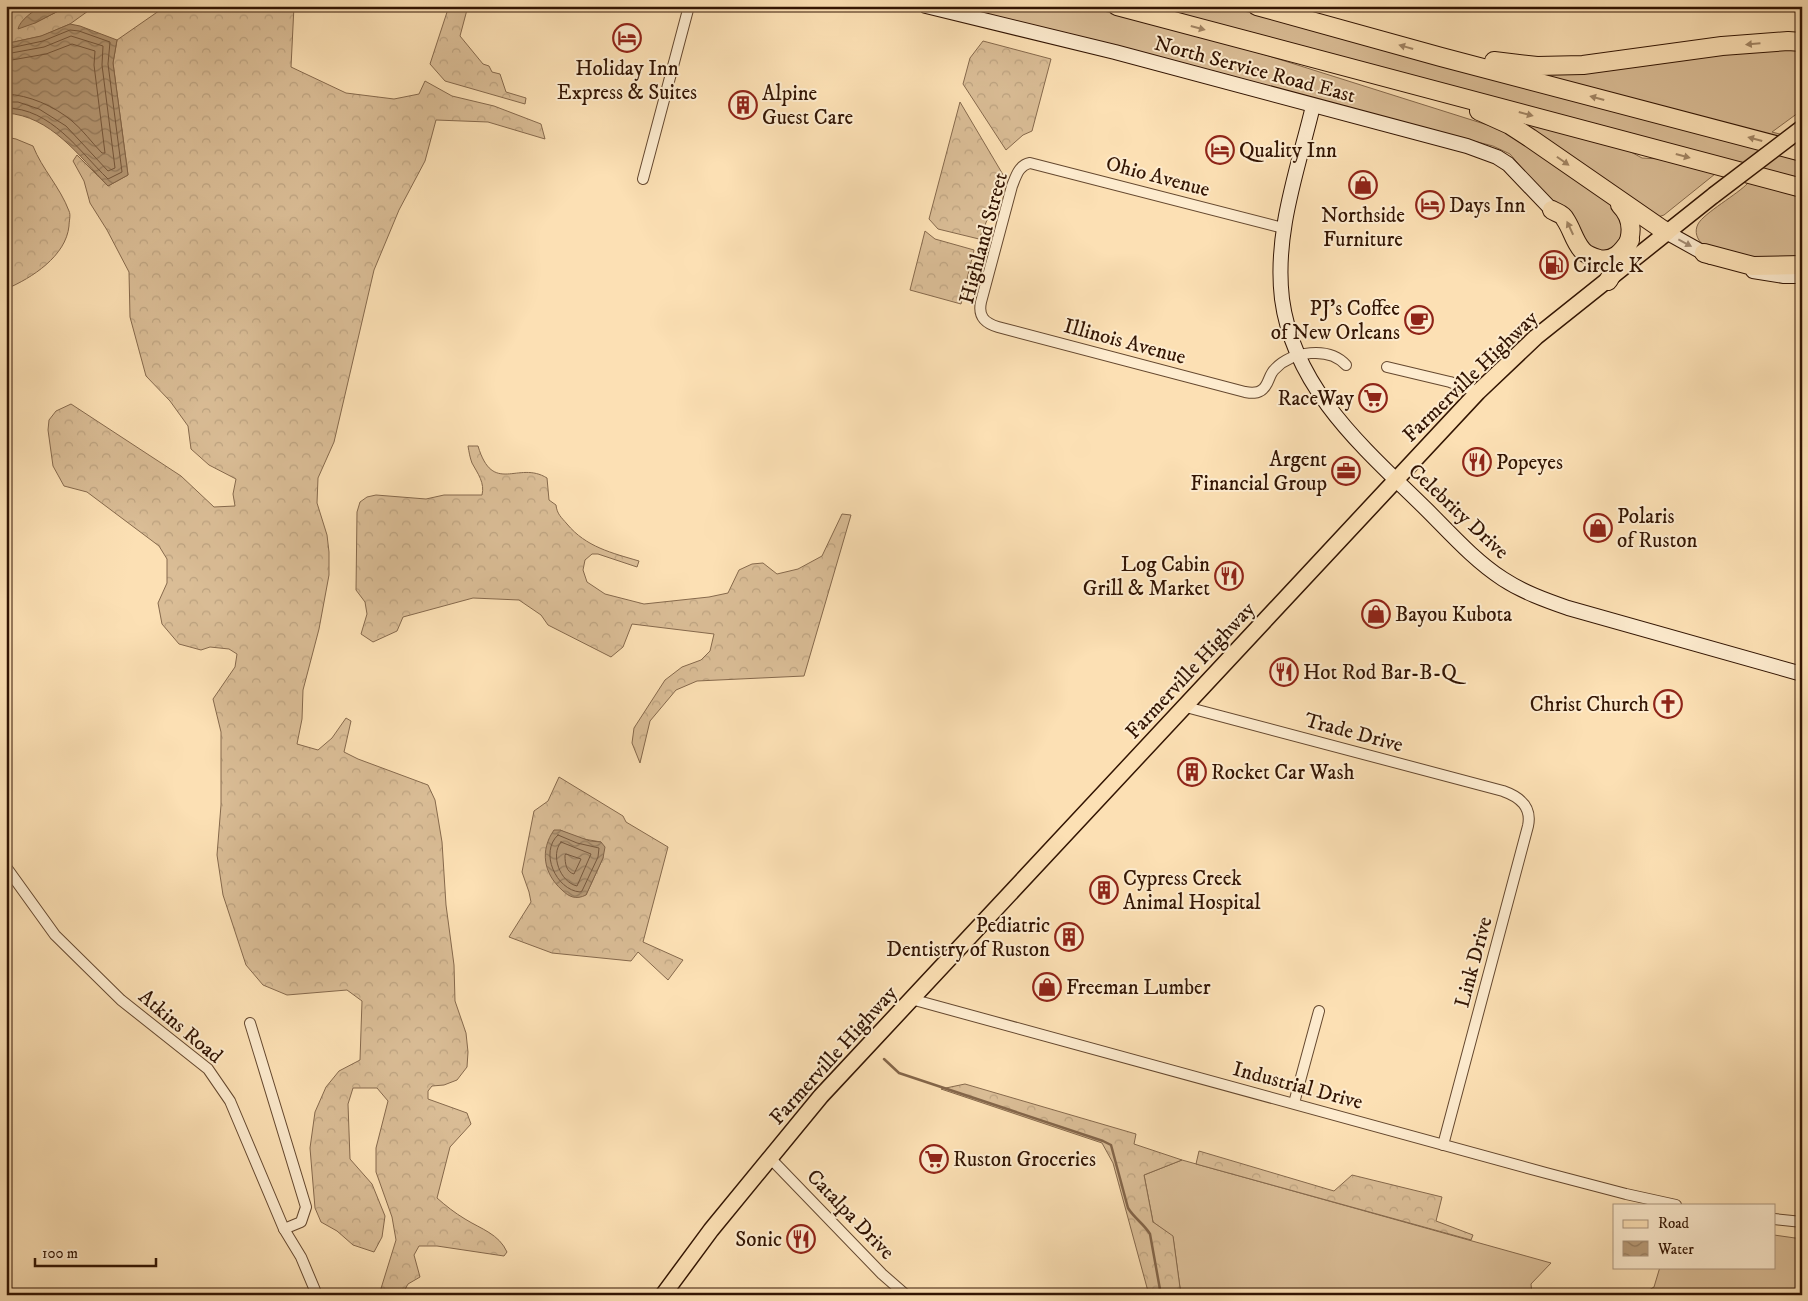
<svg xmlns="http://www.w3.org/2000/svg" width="1808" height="1301" font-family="'IM FELL DW Pica',serif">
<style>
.grass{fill:#dabd96;stroke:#86694c}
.forest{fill:url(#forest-crowns);stroke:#86694c;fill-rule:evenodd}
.water{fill:url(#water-waves);stroke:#836549}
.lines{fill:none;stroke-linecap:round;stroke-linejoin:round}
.shore{stroke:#76583e;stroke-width:1}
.stream{stroke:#836549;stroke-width:2.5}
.street-casing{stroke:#65482f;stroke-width:12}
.secondary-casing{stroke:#331503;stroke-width:16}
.primary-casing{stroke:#331503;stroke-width:18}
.highway-casing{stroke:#331503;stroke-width:20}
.street{stroke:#fdebce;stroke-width:10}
.secondary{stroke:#fdebce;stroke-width:14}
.primary{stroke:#fce0b4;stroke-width:15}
.highway{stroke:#fce0b4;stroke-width:18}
.primary-bridge-casing{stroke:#331503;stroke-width:18;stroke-linecap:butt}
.primary-bridge{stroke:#fce0b4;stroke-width:15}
.oneway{fill:#a28564}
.oneway2{fill:#a28b73}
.labels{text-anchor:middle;stroke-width:4;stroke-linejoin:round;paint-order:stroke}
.poi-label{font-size:21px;fill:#331503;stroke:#fdebce;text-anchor:start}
.street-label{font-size:21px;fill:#331503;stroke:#fdebce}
</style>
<defs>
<pattern id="forest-crowns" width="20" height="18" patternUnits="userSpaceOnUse" patternTransform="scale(1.25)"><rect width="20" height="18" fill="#dabd96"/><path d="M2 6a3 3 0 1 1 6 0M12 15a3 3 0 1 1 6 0" fill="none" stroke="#bca280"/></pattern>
<pattern id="water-waves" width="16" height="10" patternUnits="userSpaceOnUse" patternTransform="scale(1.25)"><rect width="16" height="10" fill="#b89b78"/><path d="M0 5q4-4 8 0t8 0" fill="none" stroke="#967d60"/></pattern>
</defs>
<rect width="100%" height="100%" fill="#fce0b4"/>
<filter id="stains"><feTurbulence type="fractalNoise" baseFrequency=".004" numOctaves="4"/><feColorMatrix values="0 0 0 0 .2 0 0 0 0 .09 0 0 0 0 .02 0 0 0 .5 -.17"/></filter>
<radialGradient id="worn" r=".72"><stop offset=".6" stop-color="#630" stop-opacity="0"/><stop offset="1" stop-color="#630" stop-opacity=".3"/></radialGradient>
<g class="grass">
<polygon points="945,6 1085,6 1253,51 1494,127 1515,138 1622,210 1622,248 1594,256 1561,205 1548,199 1510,154 1493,146"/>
<polygon points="1144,6 1225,6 1802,158 1802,180"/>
<polygon points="1802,46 1802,110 1772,132 1802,140 1802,144 1530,73 1746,49"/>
<path d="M1509,117L1620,146L1642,158L1660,159L1715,171L1802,194V262L1755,259L1703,245C1697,239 1694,232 1698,224C1704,213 1738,194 1748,183L1715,174L1664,215L1658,217Z"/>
<polygon points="1182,1160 1551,1263 1531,1284 1532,1295 1181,1295 1173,1237 1153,1222 1144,1175"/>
<polygon points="1774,1235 1802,1239 1802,1295 1641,1295 1654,1287 1660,1267 1774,1267"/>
</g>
<g class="forest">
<polygon points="6,6 42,6 23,21 35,23 68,6 95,6 70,24 42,36 9,43 6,42"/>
<path d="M166,6H294L291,67L346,93L394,99L419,94L425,81L452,96L494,106L541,124L545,139L488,122L436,120L425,161L399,210L374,270L334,442L318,478L317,503L327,535L329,552V575L319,629L303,690L302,719L297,744L318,750L332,738L346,718L351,721L344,752L358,759L428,785L435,800L442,842L446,905L454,965L455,1001L466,1033L468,1052L467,1067L457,1080L444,1085L432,1086L428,1091V1099L467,1113L471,1124L450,1147L437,1198C446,1206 455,1213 465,1219C481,1229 499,1234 507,1252L504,1256L437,1246H419L414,1255L420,1277L408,1284L402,1295H379L396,1240L392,1217L376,1172V1148L388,1101L377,1088H353L348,1104L350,1159L372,1184L385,1216L382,1237L374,1252L353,1245L337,1231L321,1222L315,1208L310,1148L315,1112L326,1087L339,1071L360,1060L362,1001L347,990L287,995L263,985L246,965L223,895L217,855L221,805V732L213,699L235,667L237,654L229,649L210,647L201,650L179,644L162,624L158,603L167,583V559L159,546L87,492L64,486L53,466L48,430L49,420L56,411L71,404L181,476L214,507L235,506L233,494L236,479L209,465L191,449L188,426L170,401L146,376L130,317L129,272L107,230L90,203L84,181L73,161L77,155L108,186L128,175L113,63L117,40Z"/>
<polygon points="449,6 468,6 460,36 483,64 489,66 492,72 500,74 506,92 526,98 525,104 445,81 430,64"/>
<polygon points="983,41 1051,59 1032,131 1023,135 1006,150 963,84 970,58"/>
<polygon points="960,102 1005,178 979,239 938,229 929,219"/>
<path d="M6,137L16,139L33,146C42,169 60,187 69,211C71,215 69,221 69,226C66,256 32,278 6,289Z"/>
<polygon points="925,231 935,239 974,250 961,304 910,290"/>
<path d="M468,446H478C493,496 518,460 547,478L549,500L556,505C557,514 561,517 567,524C586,547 612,553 639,561L637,567L598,554H592L585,560L583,570L587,582L605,594L644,604L709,597L728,593L739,570L752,564L763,563L777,574L798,569L822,556L842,514L851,515L804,676L697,681L676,690L650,721L640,763L632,743L634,728L665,680L682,667L701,660L710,651L714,634L632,624L623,647L611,657L548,625L541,615L519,600L473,598L403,617L397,631L373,642L361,634L367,614L365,602L356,590L357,512L360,502L367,497L376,495L426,499L444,495H482C485,483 478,474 472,463C470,458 469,452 468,446Z"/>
<path d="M559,777L623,816L626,822L668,847L643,942L683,960L668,980L638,952L631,961L552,953L509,937L531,902L529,892L522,872L534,811L548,801ZM560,830L578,838L601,842L603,858L586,895Z"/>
<polygon points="965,1084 1136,1134 1134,1144 1182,1160 1144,1175 1153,1222 1173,1236 1181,1295 1149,1295 1113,1163 1102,1143 941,1089"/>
<polygon points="1199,1151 1334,1191 1352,1175 1442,1197 1436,1221 1473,1235 1471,1240 1196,1164"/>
</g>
<g class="water">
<path d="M42,6H68L35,23L18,29C20,20 33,11 42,6Z"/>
<path d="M70,24L80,26L117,40L113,63L128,175L108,186C79,156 51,116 6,113V42L9,43L41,36Z"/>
<path d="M554,830H560L590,841L601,842L605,847L603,858L586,895C576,900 569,897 562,890C543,873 540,850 554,830Z"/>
</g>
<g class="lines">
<g class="shore">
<path d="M6,47L10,48L43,41L70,30L79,31L110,42L108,64L122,172L108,179C79,151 51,108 6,108"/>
<polyline points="6,54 44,47 71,36 103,46 102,65 115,168 108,171 66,126 39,109 18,102 6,102"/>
<path d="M6,61L46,54L72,44L95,51L94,65L105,153H102C92,143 83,130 72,121C54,106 29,95 6,94"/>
<path d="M558,835L577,843L599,848L598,857L582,891L580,892C556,890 539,852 558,835Z"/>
<path d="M561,842L591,854L577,886C560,882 550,855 561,842Z"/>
<path d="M566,854L581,859L574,874C566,872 565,863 565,856Z"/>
</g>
<path class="stream" d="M884,1059L899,1073L1103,1141L1111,1145L1128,1208C1134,1218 1144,1224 1150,1234L1161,1295"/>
<defs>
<g id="street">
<polyline points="643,179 689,6"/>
<path d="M1283,228L1030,163C1019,165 1016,176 1012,186L981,302C978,316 984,323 998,327L1245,392C1251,393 1258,394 1263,389C1269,384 1269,374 1275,369C1292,351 1329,346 1346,365"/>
<polyline points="1387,367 1450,382 1478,392"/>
<path d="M1186,707L1503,791C1520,797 1532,807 1528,826L1443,1145"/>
<polyline points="6,867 55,935 121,1000 208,1069 230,1101 284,1229 301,1257 317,1295"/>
<polyline points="911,999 1546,1173 1626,1194 1676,1205"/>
<polyline points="250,1023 306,1207 301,1222 284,1229"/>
<polyline points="1294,1103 1319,1011"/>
<polyline points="770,1158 882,1274 906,1295"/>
<polyline points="1774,1219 1802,1222"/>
</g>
<g id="secondary">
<polyline points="926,6 1115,52 1467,146 1497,157 1508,164 1552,210"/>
<path d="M1313,106C1298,169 1274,233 1282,299C1294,390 1366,450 1427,510C1451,534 1475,561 1503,579C1523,592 1545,600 1568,608L1802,674"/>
<polyline points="1666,232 1711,257"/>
<polyline points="1753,271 1784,276 1802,276"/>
</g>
<polyline id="primary" points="663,1295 711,1230 821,1096 1478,392 1536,337 1714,195"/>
<g id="highway">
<polyline points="1117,6 1802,188"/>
<polyline points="1257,6 1441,57 1802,152"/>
<polyline points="1494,61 1537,66 1583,65 1722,46 1788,41 1802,42"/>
<polyline points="1479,111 1510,125 1530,138 1666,232"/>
<path d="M1552,210C1557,213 1563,214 1565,219C1572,229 1574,241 1582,250C1586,255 1592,257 1599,259C1614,262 1622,252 1630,240"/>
<polyline points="1704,253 1753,266 1802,265"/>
<path d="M1608,281C1622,257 1644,229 1620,205"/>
</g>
</defs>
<use href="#street" class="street-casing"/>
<use href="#secondary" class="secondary-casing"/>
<use href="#primary" class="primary-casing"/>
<use href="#highway" class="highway-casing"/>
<use href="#street" class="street"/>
<use href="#secondary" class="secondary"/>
<use href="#primary" class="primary"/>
<use href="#highway" class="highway"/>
<defs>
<polyline id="primary-bridge" points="1714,195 1802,128"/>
</defs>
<use href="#primary-bridge" class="primary-bridge-casing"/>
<use href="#primary-bridge" class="primary-bridge"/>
</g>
<defs><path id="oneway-solid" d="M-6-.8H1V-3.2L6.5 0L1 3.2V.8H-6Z" transform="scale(1.25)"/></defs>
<g class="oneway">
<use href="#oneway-solid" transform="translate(1198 28) rotate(15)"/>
<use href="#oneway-solid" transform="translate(1753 44) rotate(175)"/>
<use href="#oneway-solid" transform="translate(1406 47) rotate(-164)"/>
<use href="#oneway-solid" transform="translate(1597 98) rotate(-165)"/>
<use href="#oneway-solid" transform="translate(1526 114) rotate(15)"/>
<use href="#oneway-solid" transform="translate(1755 139) rotate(-165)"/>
<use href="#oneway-solid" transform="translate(1683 156) rotate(15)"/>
<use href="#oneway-solid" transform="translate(1563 161) rotate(35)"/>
<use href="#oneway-solid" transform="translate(1570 228) rotate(-115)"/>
</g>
<use class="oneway2" href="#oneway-solid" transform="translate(1685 243) rotate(28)"/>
<defs>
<symbol id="hotel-ring" viewBox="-11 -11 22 22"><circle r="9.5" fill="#fdebce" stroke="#8f2418" stroke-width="1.5"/><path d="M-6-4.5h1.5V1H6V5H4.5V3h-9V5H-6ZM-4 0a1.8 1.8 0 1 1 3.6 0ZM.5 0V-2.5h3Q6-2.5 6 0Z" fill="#8f2418"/></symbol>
<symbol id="building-ring" viewBox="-11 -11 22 22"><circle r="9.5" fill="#fdebce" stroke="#8f2418" stroke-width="1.5"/><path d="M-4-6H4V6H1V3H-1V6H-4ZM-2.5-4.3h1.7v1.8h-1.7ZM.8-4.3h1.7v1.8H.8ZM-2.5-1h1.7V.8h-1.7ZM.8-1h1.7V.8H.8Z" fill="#8f2418"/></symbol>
<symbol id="shop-ring" viewBox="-11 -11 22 22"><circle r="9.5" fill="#fdebce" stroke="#8f2418" stroke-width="1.5"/><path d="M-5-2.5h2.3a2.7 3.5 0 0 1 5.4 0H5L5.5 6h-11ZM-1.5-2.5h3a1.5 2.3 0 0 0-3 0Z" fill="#8f2418"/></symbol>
<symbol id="fuel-ring" viewBox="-11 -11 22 22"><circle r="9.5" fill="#fdebce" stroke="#8f2418" stroke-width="1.5"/><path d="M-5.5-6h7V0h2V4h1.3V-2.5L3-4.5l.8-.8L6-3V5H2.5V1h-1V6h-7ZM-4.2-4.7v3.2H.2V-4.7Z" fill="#8f2418"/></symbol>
<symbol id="cafe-ring" viewBox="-11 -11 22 22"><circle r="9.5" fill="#fdebce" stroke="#8f2418" stroke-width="1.5"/><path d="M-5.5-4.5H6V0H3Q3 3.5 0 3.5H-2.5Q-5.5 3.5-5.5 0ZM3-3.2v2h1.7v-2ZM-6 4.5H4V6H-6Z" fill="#8f2418"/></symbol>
<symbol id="supermarket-ring" viewBox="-11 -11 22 22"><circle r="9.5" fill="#fdebce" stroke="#8f2418" stroke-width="1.5"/><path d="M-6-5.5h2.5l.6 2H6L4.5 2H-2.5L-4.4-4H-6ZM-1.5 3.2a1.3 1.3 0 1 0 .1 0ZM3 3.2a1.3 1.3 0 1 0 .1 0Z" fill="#8f2418"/></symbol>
<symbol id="restaurant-ring" viewBox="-11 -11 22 22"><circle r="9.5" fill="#fdebce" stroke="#8f2418" stroke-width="1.5"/><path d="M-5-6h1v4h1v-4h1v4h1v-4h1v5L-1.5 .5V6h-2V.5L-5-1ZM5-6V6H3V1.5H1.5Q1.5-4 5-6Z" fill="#8f2418"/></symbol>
<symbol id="office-ring" viewBox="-11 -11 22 22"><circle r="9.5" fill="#fdebce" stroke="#8f2418" stroke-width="1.5"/><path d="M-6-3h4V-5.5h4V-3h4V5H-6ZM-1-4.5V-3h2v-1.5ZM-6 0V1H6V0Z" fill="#8f2418"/></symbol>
<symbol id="church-ring" viewBox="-11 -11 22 22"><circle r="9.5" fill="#fdebce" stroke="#8f2418" stroke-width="1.5"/><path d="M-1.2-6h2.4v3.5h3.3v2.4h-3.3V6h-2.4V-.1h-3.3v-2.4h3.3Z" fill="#8f2418"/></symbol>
</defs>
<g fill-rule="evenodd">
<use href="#hotel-ring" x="611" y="22" width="32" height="32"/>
<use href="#building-ring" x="727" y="89" width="32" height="32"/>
<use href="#hotel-ring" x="1204" y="134" width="32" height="32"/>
<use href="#shop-ring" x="1347" y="169" width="32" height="32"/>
<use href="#hotel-ring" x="1414" y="189" width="32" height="32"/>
<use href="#fuel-ring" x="1538" y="249" width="32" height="32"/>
<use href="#cafe-ring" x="1403" y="304" width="32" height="32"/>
<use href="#supermarket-ring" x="1357" y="382" width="32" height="32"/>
<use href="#restaurant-ring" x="1461" y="446" width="32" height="32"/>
<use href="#office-ring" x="1330" y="455" width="32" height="32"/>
<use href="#shop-ring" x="1582" y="512" width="32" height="32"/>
<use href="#restaurant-ring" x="1213" y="560" width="32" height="32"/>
<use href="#shop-ring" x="1360" y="598" width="32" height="32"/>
<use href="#restaurant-ring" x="1268" y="656" width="32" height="32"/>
<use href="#church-ring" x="1652" y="688" width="32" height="32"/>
<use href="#building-ring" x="1176" y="756" width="32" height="32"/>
<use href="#building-ring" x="1088" y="874" width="32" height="32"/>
<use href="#building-ring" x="1053" y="921" width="32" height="32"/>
<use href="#shop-ring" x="1031" y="971" width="32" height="32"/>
<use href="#supermarket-ring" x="918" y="1143" width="32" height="32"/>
<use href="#restaurant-ring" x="785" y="1223" width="32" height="32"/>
</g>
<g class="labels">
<g class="poi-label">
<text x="627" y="75" text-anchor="middle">Holiday Inn<tspan x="627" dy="24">Express &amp; Suites</tspan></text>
<text x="762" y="100">Alpine<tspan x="762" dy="24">Guest Care</tspan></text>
<text x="1239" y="157">Quality Inn</text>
<text x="1449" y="212">Days Inn</text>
<text x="1363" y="222" text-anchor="middle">Northside<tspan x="1363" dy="24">Furniture</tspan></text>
<text x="1573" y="272">Circle K</text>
<text x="1400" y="315" text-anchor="end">PJ's Coffee<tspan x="1400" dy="24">of New Orleans</tspan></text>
<text x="1354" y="405" text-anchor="end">RaceWay</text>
<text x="1327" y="466" text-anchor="end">Argent<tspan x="1327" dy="24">Financial Group</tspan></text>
<text x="1496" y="469">Popeyes</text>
<text x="1617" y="523">Polaris<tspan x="1617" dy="24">of Ruston</tspan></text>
<text x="1210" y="571" text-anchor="end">Log Cabin<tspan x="1210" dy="24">Grill &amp; Market</tspan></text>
<text x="1395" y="621">Bayou Kubota</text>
<text x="1303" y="679">Hot Rod Bar-B-Q</text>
<text x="1649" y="711" text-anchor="end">Christ Church</text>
<text x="1211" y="779">Rocket Car Wash</text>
<text x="1123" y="885">Cypress Creek<tspan x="1123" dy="24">Animal Hospital</tspan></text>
<text x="1050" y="932" text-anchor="end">Pediatric<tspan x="1050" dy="24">Dentistry of Ruston</tspan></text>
<text x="1066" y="994">Freeman Lumber</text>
<text x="953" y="1166">Ruston Groceries</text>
<text x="782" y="1246" text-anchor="end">Sonic</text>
</g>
<g class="street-label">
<text transform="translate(1255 69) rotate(15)" y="7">North Service Road East</text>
<text transform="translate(1158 176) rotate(15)" y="7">Ohio Avenue</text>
<text transform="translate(983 238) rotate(-75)" y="7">Highland Street</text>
<text transform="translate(1125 341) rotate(15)" y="7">Illinois Avenue</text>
<text transform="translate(1470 376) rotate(-44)" y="7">Farmerville Highway</text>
<text transform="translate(1459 511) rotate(43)" y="7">Celebrity Drive</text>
<text transform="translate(1190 670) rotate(-47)" y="7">Farmerville Highway</text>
<text transform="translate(1354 732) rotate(15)" y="7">Trade Drive</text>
<text transform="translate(1473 962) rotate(-75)" y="7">Link Drive</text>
<text transform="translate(181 1026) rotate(40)" y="7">Atkins Road</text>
<text transform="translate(833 1055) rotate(-48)" y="7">Farmerville Highway</text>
<text transform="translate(1298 1085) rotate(15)" y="7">Industrial Drive</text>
<text transform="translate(851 1214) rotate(46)" y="7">Catalpa Drive</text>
</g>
</g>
<rect width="1808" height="1301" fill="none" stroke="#fce0b4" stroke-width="25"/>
<rect x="8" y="8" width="1793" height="1286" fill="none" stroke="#331503" stroke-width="2.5"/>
<rect x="12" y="12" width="1783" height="1276" fill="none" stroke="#331503"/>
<rect x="1613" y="1204" width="162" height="65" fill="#fdebce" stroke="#ac957d"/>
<rect x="1623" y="1220" width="25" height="8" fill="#fce0b4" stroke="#ac957d"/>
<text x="1658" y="1228" font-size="15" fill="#331503">Road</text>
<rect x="1623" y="1241" width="25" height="15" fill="url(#water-waves)" stroke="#ac957d"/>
<text x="1658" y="1254" font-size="15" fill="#331503">Water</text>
<path d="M35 1258v8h121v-8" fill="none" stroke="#331503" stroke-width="2.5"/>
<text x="42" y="1258" font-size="15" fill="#331503" stroke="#fdebce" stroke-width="4" paint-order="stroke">100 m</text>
<rect width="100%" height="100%" filter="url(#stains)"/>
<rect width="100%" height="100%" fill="url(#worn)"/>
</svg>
